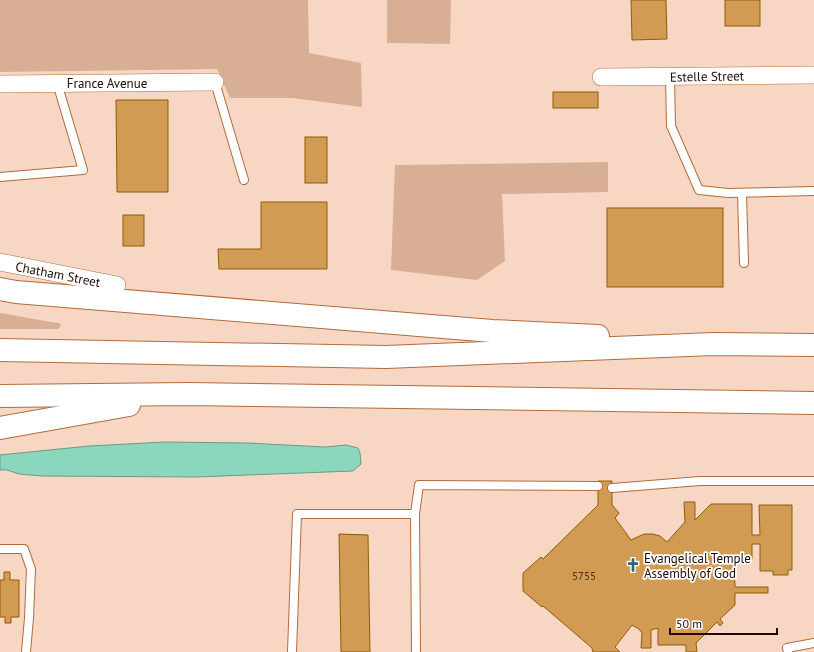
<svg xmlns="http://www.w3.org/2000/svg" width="814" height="652" font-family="'PT Sans',sans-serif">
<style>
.green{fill:#d8ae95}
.water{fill:#8bd7be;stroke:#6c9985}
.building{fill:#d19b54;stroke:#8f5c04}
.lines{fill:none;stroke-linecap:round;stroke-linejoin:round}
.service-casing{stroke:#b26b3d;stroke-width:10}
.minor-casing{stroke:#b26b3d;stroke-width:18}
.motorway-casing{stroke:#b26b3d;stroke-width:24}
.service{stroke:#fff;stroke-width:8}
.minor{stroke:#fff;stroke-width:17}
.motorway{stroke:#fff;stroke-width:22}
.labels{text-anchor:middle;stroke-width:3.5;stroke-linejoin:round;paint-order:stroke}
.number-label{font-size:11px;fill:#4e2c15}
.street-label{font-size:13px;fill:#220700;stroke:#fff}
.poi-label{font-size:13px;fill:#220700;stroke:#fff;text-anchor:start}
</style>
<rect width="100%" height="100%" fill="#f7d7c4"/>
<g class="green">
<polygon points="0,0 308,0 309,53 361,63 362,107 292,98 230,98 217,69 0,72"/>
<polygon points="387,0 451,0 450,44 387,43"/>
<polygon points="608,162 608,192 502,194 505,261 477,280 391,270 395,165"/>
<polygon points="0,313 51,322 59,323 61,325 58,329 0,329"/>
</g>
<polygon class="water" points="165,442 247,443 325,447 346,445 358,448 360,453 361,464 353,471 196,477 42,476 19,474 7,470 0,470 0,455 89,446"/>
<g class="building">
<polygon points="631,0 666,0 667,39 632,40"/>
<rect x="725" y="0" width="35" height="26"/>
<rect x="553" y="92" width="45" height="16"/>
<polygon points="116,100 168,100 168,192 117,192"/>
<rect x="305" y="137" width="22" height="46"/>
<polygon points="261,202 327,202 327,269 219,269 218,249 261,249"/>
<rect x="607" y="208" width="116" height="79"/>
<rect x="123" y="215" width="21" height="31"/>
<polygon points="598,481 612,481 612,505 619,513 615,518 631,540 644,534 653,534 660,536 667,542 685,522 684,502 695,502 695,520 711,504 752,504 752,535 760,535 759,505 792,505 792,570 788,570 788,575 773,575 773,571 760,571 760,544 752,544 752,559 734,559 735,587 768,587 768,593 735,593 735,605 720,619 723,623 720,626 717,622 696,643 697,652 686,652 686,645 658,645 658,628 651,630 651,648 641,648 642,633 639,629 632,625 615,647 620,652 593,652 592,648 543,606 542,607 523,591 523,573 541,557 543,559 598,505"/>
<polygon points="339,534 368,535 370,652 341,652"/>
<polygon points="4,572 10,572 10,580 19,580 19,617 11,617 11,623 5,623 5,617 0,617 0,580 4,580"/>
</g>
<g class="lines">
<defs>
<g id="service">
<polyline points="670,76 671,126 699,190 728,193 814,191"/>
<polyline points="215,82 244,180"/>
<polyline points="0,177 83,170 57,83"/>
<polyline points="742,193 744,263"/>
<polyline points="612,488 700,481 814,481"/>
<polyline points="415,514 416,652"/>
<polyline points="0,549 24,549 31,569 29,618 26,652"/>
<polyline points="292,652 297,514 415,514 419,485 598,486"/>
<polyline points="788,652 787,648 814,643"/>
</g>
<g id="minor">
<polyline points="601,77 814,75"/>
<polyline points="0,84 215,82"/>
<polyline points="0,262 117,285"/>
</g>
<g id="motorway">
<polyline points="0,289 16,292 492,331 598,336"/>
<polyline points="0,350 386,357 713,344 814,345"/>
<polyline points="0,396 189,394 814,403"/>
<polyline points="0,428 129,405"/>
</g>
</defs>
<use href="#service" class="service-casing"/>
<use href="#minor" class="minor-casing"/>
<use href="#motorway" class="motorway-casing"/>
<use href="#service" class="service"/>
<use href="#minor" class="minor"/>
<use href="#motorway" class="motorway"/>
</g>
<defs>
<symbol id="church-bare" viewBox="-9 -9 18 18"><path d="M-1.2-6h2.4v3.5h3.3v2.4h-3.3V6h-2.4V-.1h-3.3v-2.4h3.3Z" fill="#2d647e" stroke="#fff" stroke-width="2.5" paint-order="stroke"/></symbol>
</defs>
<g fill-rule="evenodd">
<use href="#church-bare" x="623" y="555" width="20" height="20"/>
</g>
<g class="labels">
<g class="number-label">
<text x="584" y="580">5755</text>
</g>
<g class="street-label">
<text transform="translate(707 76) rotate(-1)" y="5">Estelle Street</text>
<text x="107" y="88">France Avenue</text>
<text transform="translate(58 274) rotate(11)" y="5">Chatham Street</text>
</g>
<g class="poi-label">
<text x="644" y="563">Evangelical Temple<tspan x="644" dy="15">Assembly of God</tspan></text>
</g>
</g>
<path d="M670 628v6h107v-6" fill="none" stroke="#220700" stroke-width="2"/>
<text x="676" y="628" font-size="12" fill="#220700" stroke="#ffffff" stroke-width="3" paint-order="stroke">50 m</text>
</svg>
